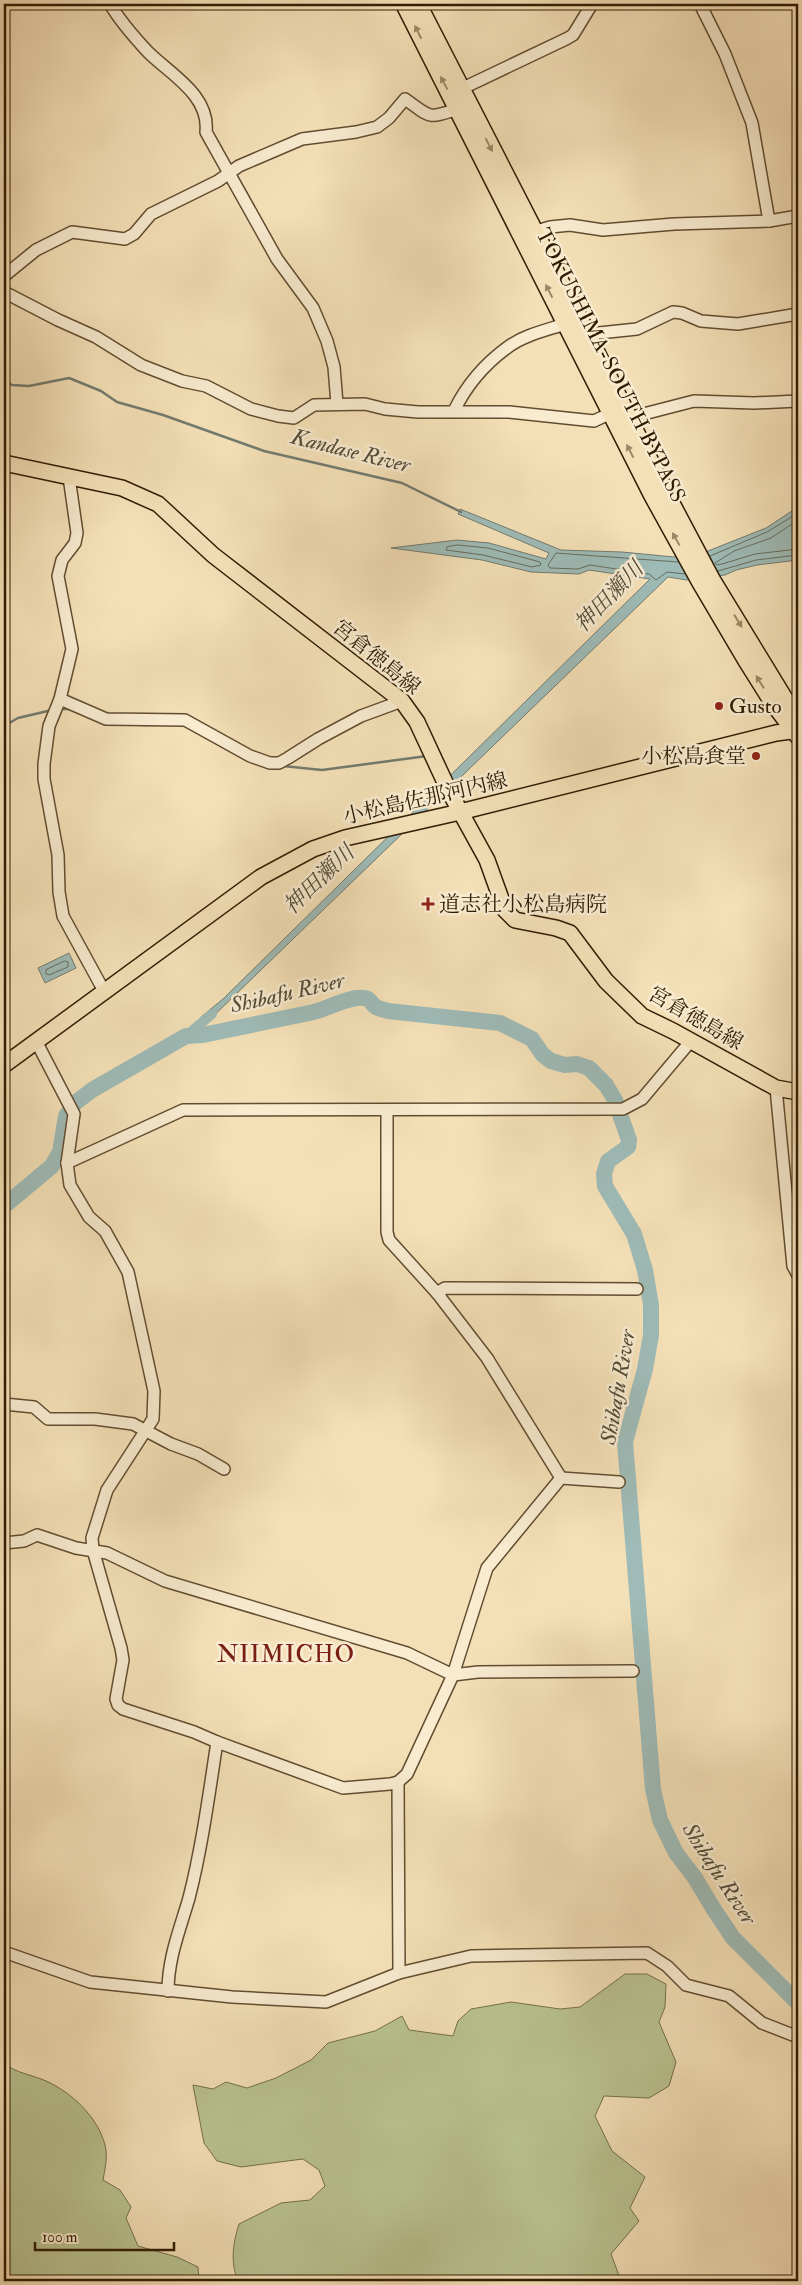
<svg xmlns="http://www.w3.org/2000/svg" width="802" height="2285" font-family="'IM FELL Double Pica','Noto Serif JP',serif">
<style>
.green{fill:#b9c390;stroke:#75704a}
.water{fill:#9ebbb7;stroke:#727b6f}
.lines{fill:none;stroke-linecap:round;stroke-linejoin:round}
.shore{stroke:#686c5d;stroke-width:1}
.stream{stroke:#727b6f;stroke-width:2.5}
.canal{stroke:#9ebbb7;stroke-width:10}
.river{stroke:#9ebbb7;stroke-width:16}
.minor-casing{stroke:#624d30;stroke-width:14}
.major-casing{stroke:#311c03;stroke-width:18}
.highway-casing{stroke:#311c03;stroke-width:19}
.minor{stroke:#f8ebd0;stroke-width:11}
.major{stroke:#f4e0b7;stroke-width:15}
.highway{stroke:#f4e0b7;stroke-width:16}
.oneway{fill:#9c8866}
.poi-dot{fill:#8f2418;stroke:#f8ebd0;stroke-width:2}
.labels{text-anchor:middle;stroke-width:5;stroke-linejoin:round;paint-order:stroke}
.street-label{font-size:21px;fill:#311c03;stroke:#f8ebd0}
.poi-label{font-size:21px;fill:#311c03;stroke:#f8ebd0;text-anchor:start}
.water-label{font-size:22px;font-style:italic;fill:#524c39;stroke:#f8ebd0}
.quarter-label{font-size:24px;letter-spacing:1px;fill:#7a1f14;stroke:#f8ebd0}
</style>
<rect width="100%" height="100%" fill="#f4e0b7"/>
<filter id="stains"><feTurbulence type="fractalNoise" baseFrequency=".004" numOctaves="4"/><feColorMatrix values="0 0 0 0 .2 0 0 0 0 .09 0 0 0 0 .02 0 0 0 .5 -.17"/></filter>
<radialGradient id="worn" r=".72"><stop offset=".6" stop-color="#630" stop-opacity="0"/><stop offset="1" stop-color="#630" stop-opacity=".3"/></radialGradient>
<g class="green">
<path d="M625,1974H647L666,1984L665,2007L659,2022L676,2062L669,2086L649,2098L604,2096L595,2116L612,2151L645,2177L630,2208L639,2221L611,2254L620,2278L625,2281H238C230,2262 233,2243 239,2224L281,2203L310,2200L325,2186L319,2170L303,2159L241,2167L217,2161L204,2143L193,2085L213,2089L226,2082L247,2088L276,2078L311,2060L328,2043L375,2031L402,2016L409,2030L453,2036L458,2021L471,2009L511,2002L560,2009L580,2007Z"/>
<path d="M4,2063C15,2073 33,2075 46,2081C71,2092 98,2117 105,2145C108,2156 105,2169 103,2180L120,2190L131,2207L126,2218L138,2246L177,2257L198,2267L199,2281H4Z"/>
</g>
<g class="water">
<polygon points="798,507 798,560 757,565 736,570 725,575 687,580 668,577 205,1024 200,1018 223,999 650,579 589,570 579,574 531,572 482,560 391,548 457,540 489,543 546,559 549,553 458,514 460,509 561,550 622,552 674,557 708,551 766,528"/>
<polygon points="69,953 76,968 45,983 38,968"/>
</g>
<g class="lines">
<g class="shore">
<polyline points="798,520 771,538 734,551 715,563 717,565 722,564 755,554 798,549"/>
<polygon points="458,545 488,548 540,562 541,565 532,567 483,555 446,550 447,547"/>
<polyline points="710,556 767,532 798,513"/>
<polyline points="678,562 556,553 548,565 550,568 578,569 590,565 649,574 656,580 667,572 685,574"/>
<polyline points="718,571 756,560 798,555"/>
<polygon points="65,961 68,962 68,967 49,975 46,974 46,970"/>
</g>
<g class="stream">
<polyline points="4,380 12,385 29,386 69,378 101,391 117,402 163,415 264,451 402,483 461,512"/>
<polyline points="60,709 72,709"/>
<polyline points="112,724 149,725"/>
<polyline points="4,726 18,718 52,710"/>
<polyline points="255,763 268,768"/>
<polyline points="283,766 322,770 427,756"/>
</g>
<polyline class="canal" points="186,1036 212,1014"/>
<path class="river" d="M4,1206L52,1166L60,1152L66,1116L75,1103L92,1090L186,1036L203,1035L314,1012C329,1008 350,996 364,998C371,998 371,1004 376,1007C379,1009 385,1010 388,1011L500,1023L532,1039L543,1055L551,1061L565,1065L577,1064L589,1068L606,1085L615,1100L629,1140L628,1147L608,1161L604,1174L605,1186L634,1234L645,1270L651,1305V1335L645,1369L625,1442L653,1789L660,1820L676,1853L695,1878L713,1908L733,1938L798,2003"/>
<defs>
<g id="minor">
<path d="M110,4C120,21 134,37 148,52C170,74 210,95 206,132L277,259L313,308L327,341L334,367L337,404"/>
<polyline points="700,4 725,54 752,123 769,221"/>
<polyline points="461,89 566,39 573,35 592,4"/>
<polyline points="530,233 550,227 570,225 603,230 674,224 769,221 798,216"/>
<path d="M4,276L36,250L72,232L125,239L134,234L151,214L218,181L239,166L302,139L356,132L377,127L389,118L405,99C432,118 426,119 458,109"/>
<polyline points="4,292 58,320 96,337 141,365 182,381 206,386 251,409 278,416 294,418 314,405 365,404 385,409 418,412 509,412 594,421 611,413"/>
<polyline points="583,338 599,333 637,329 673,312 682,313 701,321 738,324 798,314"/>
<path d="M454,411C466,386 486,363 508,347C524,335 547,330 565,324"/>
<polyline points="628,418 694,401 754,403 798,401"/>
<polyline points="69,477 77,533 75,543 62,560 58,576 72,649 60,699 49,726 44,764 44,779 58,855 59,892 63,916 104,991"/>
<polyline points="60,699 106,719 185,720 250,756 270,763 279,763 288,758 318,739 361,716 402,701"/>
<polyline points="36,1041 74,1114 67,1163 70,1185 89,1217 105,1231 128,1272 154,1391 153,1419 107,1490 92,1538 93,1550 121,1648 123,1660 116,1699 118,1705 123,1709 194,1732 217,1742 343,1788 390,1784 398,1782 407,1774 453,1675 487,1568 561,1478"/>
<polyline points="776,1088 793,1266 798,1275"/>
<polyline points="387,1111 387,1232 389,1240 437,1293 487,1358 561,1478"/>
<polyline points="67,1163 183,1110 623,1109 642,1099 690,1042"/>
<polyline points="437,1293 445,1288 637,1289"/>
<polyline points="4,1404 34,1407 48,1419 95,1419 133,1424 171,1444 198,1454 224,1469"/>
<polyline points="561,1478 619,1482"/>
<polyline points="4,1543 24,1541 37,1535 76,1548 107,1553 165,1581 407,1653 453,1675 478,1672 633,1671"/>
<polyline points="398,1782 399,1973"/>
<polyline points="4,1952 90,1982 232,1997 326,2002 399,1973 471,1956 647,1953 667,1966 686,1985 729,1996 762,2023 798,2037"/>
<path d="M168,1991C168,1958 180,1929 189,1898C202,1847 209,1794 217,1742"/>
</g>
<g id="major">
<polyline points="4,463 122,488 158,504 213,555 402,701 417,722 449,791 487,860 505,910 515,920 556,928 570,933 606,981 642,1016 673,1031 776,1088 798,1092"/>
<polyline points="4,1065 261,877 313,849 345,838 460,812 776,733 798,730"/>
</g>
<g id="highway">
<polyline points="404,4 652,495 700,582 746,660 773,703 798,736"/>
<polyline points="418,4 588,335 666,493 712,580 784,698 798,715"/>
</g>
</defs>
<use href="#minor" class="minor-casing"/>
<use href="#major" class="major-casing"/>
<use href="#highway" class="highway-casing"/>
<use href="#minor" class="minor"/>
<use href="#major" class="major"/>
<use href="#highway" class="highway"/>
</g>
<defs><path id="oneway-solid" d="M-6-.8H1V-3.2L6.5 0L1 3.2V.8H-6Z" transform="scale(1.25)"/></defs>
<g class="oneway">
<use href="#oneway-solid" transform="translate(418 32) rotate(-116)"/>
<use href="#oneway-solid" transform="translate(444 83) rotate(-118)"/>
<use href="#oneway-solid" transform="translate(489 145) rotate(63)"/>
<use href="#oneway-solid" transform="translate(549 291) rotate(-117)"/>
<use href="#oneway-solid" transform="translate(630 451) rotate(-117)"/>
<use href="#oneway-solid" transform="translate(676 539) rotate(-119)"/>
<use href="#oneway-solid" transform="translate(738 621) rotate(58)"/>
<use href="#oneway-solid" transform="translate(760 682) rotate(-122)"/>
</g>
<g class="poi-dot">
<circle cx="719" cy="706" r="5"/>
<circle cx="756" cy="756" r="5"/>
<path d="M425.5 896.5h5v5h5v5h-5v5h-5v-5h-5v-5h5z"/>
</g>
<g class="labels">
<g class="street-label">
<text transform="translate(611 365) rotate(63)" y="7">TOKUSHIMA-SOUTH BYPASS</text>
<text transform="translate(377 657) rotate(39)" y="7">宮倉徳島線</text>
<text transform="translate(425 798) rotate(-13)" y="7">小松島佐那河内線</text>
<text transform="translate(696 1018) rotate(30)" y="7">宮倉徳島線</text>
</g>
<g class="poi-label">
<text x="729" y="713">Gusto</text>
<text x="746" y="763" text-anchor="end">小松島食堂</text>
<text x="439" y="911">道志社小松島病院</text>
</g>
<g class="water-label">
<text transform="translate(351 450) rotate(14)" y="8">Kandase River</text>
<text transform="translate(608 596) rotate(-46)" y="8">神田瀬川</text>
<text transform="translate(318 879) rotate(-44)" y="8">神田瀬川</text>
<text transform="translate(287 992) rotate(-13)" y="8">Shibafu River</text>
<text transform="translate(617 1387) rotate(-80)" y="8">Shibafu River</text>
<text transform="translate(720 1873) rotate(57)" y="8">Shibafu River</text>
</g>
<g class="quarter-label">
<text x="286" y="1662">NIIMICHO</text>
</g>
</g>
<rect width="802" height="2285" fill="none" stroke="#f4e0b7" stroke-width="20"/>
<rect x="5" y="5" width="792" height="2275" fill="none" stroke="#311c03" stroke-width="2.5"/>
<rect x="10" y="10" width="782" height="2265" fill="none" stroke="#311c03"/>
<path d="M35 2242v8h139v-8" fill="none" stroke="#311c03" stroke-width="2.5"/>
<text x="42" y="2242" font-size="15" fill="#311c03" stroke="#f8ebd0" stroke-width="4" paint-order="stroke">100 m</text>
<rect width="100%" height="100%" filter="url(#stains)"/>
<rect width="100%" height="100%" fill="url(#worn)"/>
</svg>
